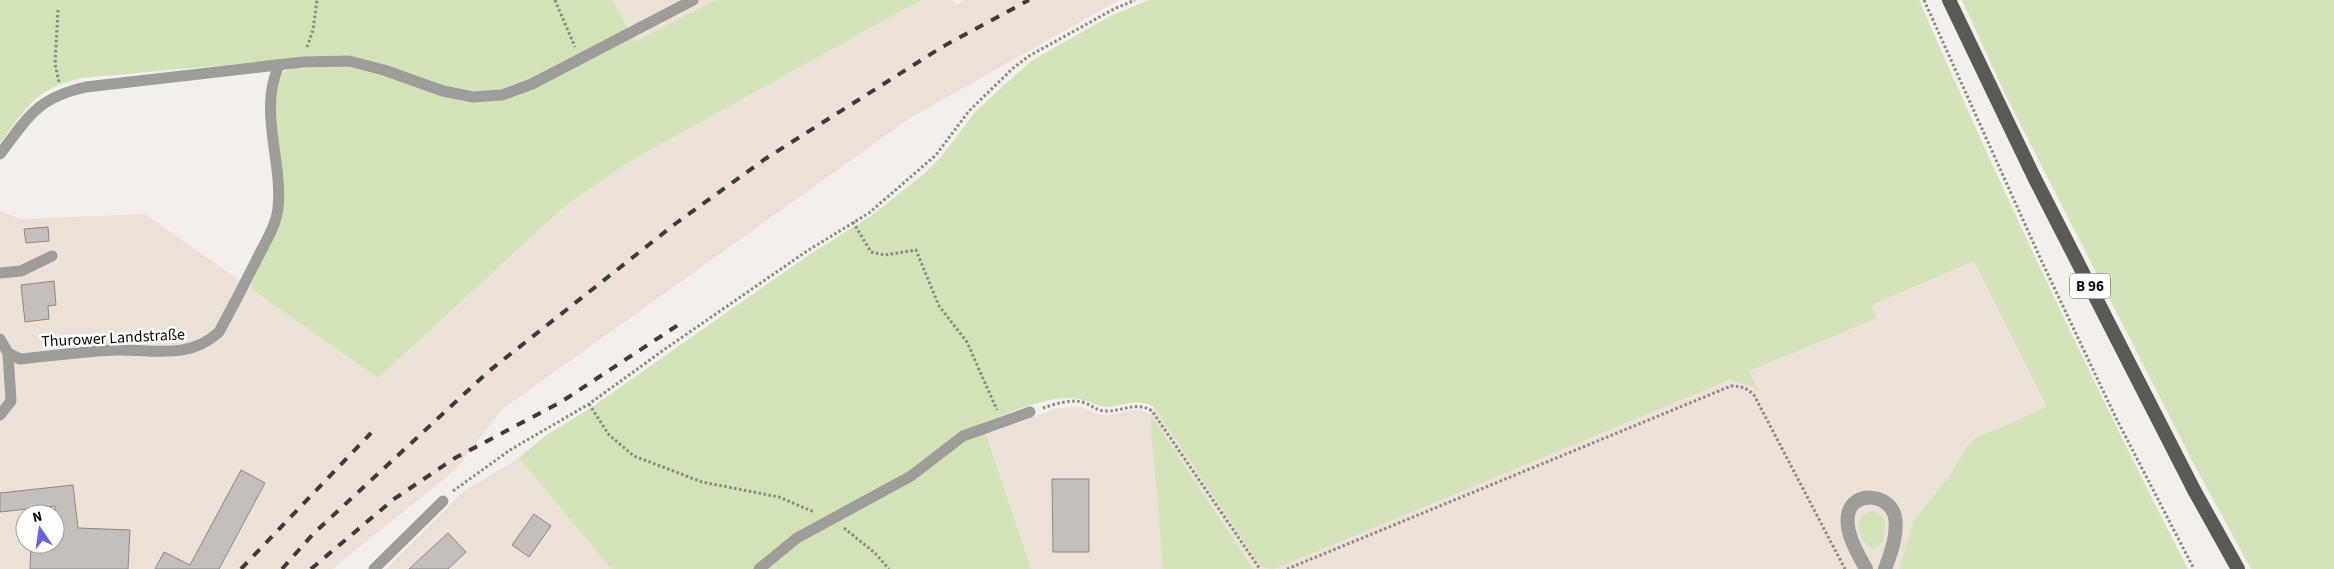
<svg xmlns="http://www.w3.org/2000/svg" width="2334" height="569" font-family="'Source Sans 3',sans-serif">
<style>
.built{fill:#ebe1d6;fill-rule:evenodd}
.green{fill:#d3e3b8}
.building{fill:#c5bfbc;stroke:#8e8885}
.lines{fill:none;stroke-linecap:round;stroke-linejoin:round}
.path{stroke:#8c8986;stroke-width:3;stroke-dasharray:2.5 2.5;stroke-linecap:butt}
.service{stroke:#9e9d9a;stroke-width:11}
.minor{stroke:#9e9d9a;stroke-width:14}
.primary{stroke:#5b5955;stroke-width:14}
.rail{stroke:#3e3b39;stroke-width:4;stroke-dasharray:9 9;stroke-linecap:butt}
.labels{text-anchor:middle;stroke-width:5;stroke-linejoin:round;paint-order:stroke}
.shield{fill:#fefdfb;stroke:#555452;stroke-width:1}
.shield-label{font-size:15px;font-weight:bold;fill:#0d0b0a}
.street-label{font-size:16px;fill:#0d0b0a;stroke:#fefdfb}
</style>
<rect width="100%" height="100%" fill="#f3efea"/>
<g class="built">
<polygon points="613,0 715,0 635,42"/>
<path d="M921,0H953L956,5L965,0H1119L910,118L501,410L455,470L332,569H0V211L21,219L145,214L378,378L564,207L627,163ZM25,514H55V544H25Z"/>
<polygon points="1886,85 2132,569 1254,569 1151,416 1163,569 1030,569 986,434 1058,408 1081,407 1098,414 1107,415 1137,409 1150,414 1154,407 1125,365"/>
<polygon points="519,458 611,569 386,569 464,491"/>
</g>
<g class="green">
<path d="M0,0H613L635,42L715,0H921L627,163L564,207L378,378L250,288L275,232L274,117L279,78L283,72L291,69L323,67L314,57L82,78C35,88 28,107 0,143Z"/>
<path d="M1149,0H1919C2003,193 2092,382 2188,569H1899L1914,521L1952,472L1968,445L1976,438L2047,407L1974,261L1871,305L1877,318L1749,371L1760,393L1750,385L1729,380L1274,569L1265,568L1259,564L1154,407C1138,398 1126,405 1109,407C1097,408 1086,398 1072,398C1042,397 1010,413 982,423L1031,569H611L519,458L545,436L595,405L810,254L871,216L925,173L940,158L976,111L1031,61L1110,16Z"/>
<polygon points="1962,0 2334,0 2334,569 2251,569 2196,468 2006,96"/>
<polygon points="1150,414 1253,568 1254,569 1163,569"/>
<path d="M1873,511L1883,516C1887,527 1886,542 1875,549C1864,547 1859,535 1858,524L1862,515Z"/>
</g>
<g class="building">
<polygon points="48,227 49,241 26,243 24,229"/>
<polygon points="54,281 56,305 48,306 49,319 25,322 21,285"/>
<polygon points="241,470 265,483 219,569 155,569 164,552 190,565"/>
<polygon points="1052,479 1089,479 1089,552 1053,552"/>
<polygon points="73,485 78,528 130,530 128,569 30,569 31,544 55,544 55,506 0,512 0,493"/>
<polygon points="534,514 551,526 529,557 512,545"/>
<polygon points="448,533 466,552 448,569 409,569"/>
</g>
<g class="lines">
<g class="path">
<polyline points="555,0 575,47"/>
<polyline points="1924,0 2042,262 2116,418 2194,569"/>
<polyline points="58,10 55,64 59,82"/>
<polyline points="307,47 313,30 317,0"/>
<polyline points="853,222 871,252 885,255 916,250 939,306 967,342 997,410"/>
<polyline points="589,404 609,435 634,456 702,482 779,497 814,512"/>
<path d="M1043,408C1055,404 1073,398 1085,403C1093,406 1099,412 1107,411C1124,411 1136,401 1152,411L1260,569"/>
<polyline points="453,491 510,450 589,404 665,349 807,251 869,213 936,155 969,111 1012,69 1029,56 1114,9 1135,0"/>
<polyline points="844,528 875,553 889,569"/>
<path d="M1287,569L1731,386C1741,386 1747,388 1754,395L1845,569"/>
</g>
<g class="service">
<path d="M0,154C29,116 37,98 86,87L303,62L349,61L384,70L443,91L473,97L502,95L532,84L693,0"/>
<polyline points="0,273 21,271 52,256"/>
<path d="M0,339L8,353L20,359C52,356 85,351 117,350C154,349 189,360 219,332C232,308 244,285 256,261C264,244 276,227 278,208C283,161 258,111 279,65"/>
<polyline points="0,415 11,401 8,353"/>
<polyline points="374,569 443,501"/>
<polyline points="759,569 797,538 911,476 963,436 1030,412"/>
</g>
<path class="minor" d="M1866,569C1858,554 1845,533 1848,515C1852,490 1890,493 1895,517C1898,534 1891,553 1885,569"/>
<polyline class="primary" points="1949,0 2034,177 2194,490 2238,569"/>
<g class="rail">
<polyline points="241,569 371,433"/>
<polyline points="282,569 313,534 489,371 675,224 765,159 942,47 1029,0"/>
<polyline points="311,569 394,499 455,458 561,402 678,325"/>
</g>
</g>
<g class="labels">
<rect class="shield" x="2070" y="273.5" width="40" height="25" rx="4"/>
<g class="shield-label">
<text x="2090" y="291">B 96</text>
</g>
<g class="street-label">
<text transform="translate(113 337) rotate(-3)" y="6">Thurower Landstraße</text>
</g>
</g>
<g transform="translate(40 529) rotate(347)"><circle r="24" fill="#fefdfb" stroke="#9e9c9b"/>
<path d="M0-4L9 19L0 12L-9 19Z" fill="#6962dc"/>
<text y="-8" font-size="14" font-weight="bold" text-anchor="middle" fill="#0d0b0a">N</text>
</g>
</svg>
